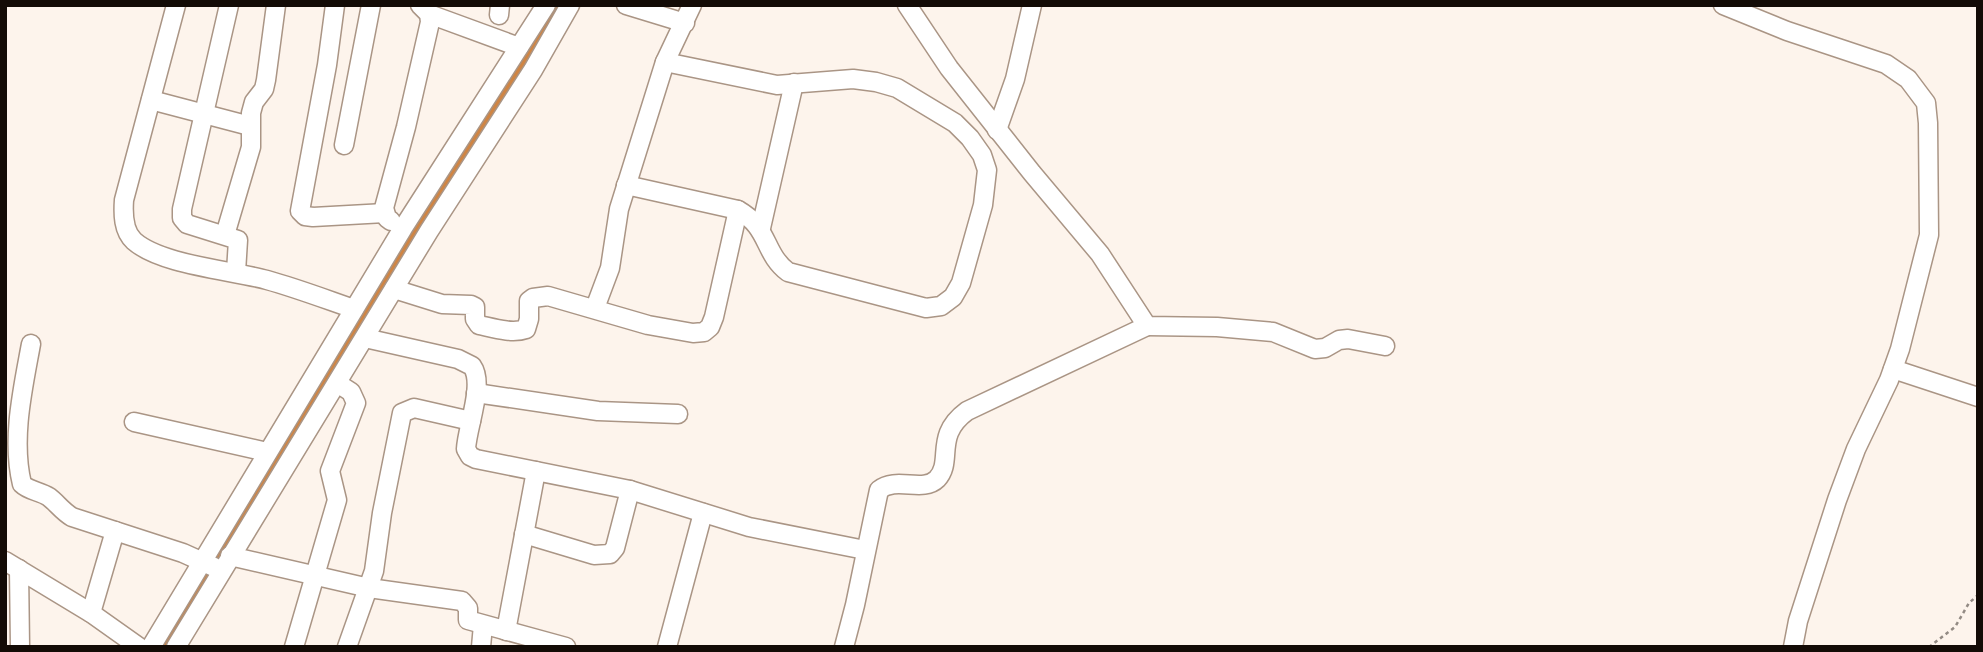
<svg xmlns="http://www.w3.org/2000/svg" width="1983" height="652" font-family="Jost,sans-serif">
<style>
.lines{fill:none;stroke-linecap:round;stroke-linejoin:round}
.canal{stroke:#cf8544;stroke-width:16}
.minor-casing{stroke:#aa9585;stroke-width:21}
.path{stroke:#938b84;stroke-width:2.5;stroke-dasharray:3.5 3.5;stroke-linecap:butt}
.minor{stroke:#fff;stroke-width:18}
</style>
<rect width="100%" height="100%" fill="#fdf4ec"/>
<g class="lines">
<polyline class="canal" points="166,647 454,169 559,5"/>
<defs>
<g id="minor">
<path d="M176,5L124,200C123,214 123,231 134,241C161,265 231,270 267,280C296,288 325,299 354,309"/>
<polyline points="229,5 182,209 182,218 187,224 238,240 236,272"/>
<polyline points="335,5 327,65 300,211 305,216 313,217 385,213"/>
<polyline points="626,5 685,23"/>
<polyline points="907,5 949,68 1032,173 1100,254 1147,326 1217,327 1273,332 1315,349 1325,348 1339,340 1348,339 1385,346"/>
<polyline points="1723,5 1787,31 1886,64 1908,79 1926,103 1928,123 1929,235 1900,349 1889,380 1856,449 1837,500 1798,621 1793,647"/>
<polyline points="429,14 519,47"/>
<polyline points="499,15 500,5"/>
<polyline points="151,100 250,126"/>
<polyline points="997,130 1015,79 1032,5"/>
<polyline points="344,145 371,5"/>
<path d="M626,185L738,210C770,228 763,253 788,272L926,308L941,306L953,297L961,283L983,205L987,170L982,155L970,138L955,123L897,88L876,82L853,79L777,85L665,62"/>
<polyline points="391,221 387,218 384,208 406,127 430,22 429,14 420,5"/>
<polyline points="761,228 794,83"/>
<polyline points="225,235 251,147 251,113 254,102 264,89 266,80 276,5"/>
<path d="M394,289L442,304L471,305L475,307V319L479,325C493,328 512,334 526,329L529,319V301L533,298L548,296L648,325L693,333L704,332L710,327L714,317L738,210"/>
<polyline points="595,308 610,268 619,209 665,62 692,5"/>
<path d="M365,338L458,359L472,366C485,384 467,427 466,449L470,456L476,459L630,490L749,527L865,550"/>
<path d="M31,344C23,388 11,439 22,484C29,491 40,491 49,497C57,503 62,511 72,517L183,553L214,567"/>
<polyline points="1893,369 1978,397"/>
<polyline points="476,393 598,411 678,414"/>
<polyline points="134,422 267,452"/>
<polyline points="524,534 594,555 610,554 615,548 630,490"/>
<polyline points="230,556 369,588 462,601 468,608 468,620 566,647"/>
<polyline points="5,561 91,613 139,647"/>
<polyline points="19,569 20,647"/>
<polyline points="91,613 115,531"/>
<polyline points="506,631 536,471"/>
<polyline points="151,647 403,228 546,5"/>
<polyline points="176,647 429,231 533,70 570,5"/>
<polyline points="294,647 337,500 330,471 356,403 351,392 337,383"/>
<polyline points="347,647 374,571 382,513 402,413 414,408 471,421"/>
<polyline points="481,647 483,625"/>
<polyline points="667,647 703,513"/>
<path d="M844,647L855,605L879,490C896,476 923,493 937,479C954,461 933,436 967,411L1147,326"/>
</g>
</defs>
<use href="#minor" class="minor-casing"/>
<polyline class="path" points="1929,647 1955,627 1969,603 1978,595"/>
<use href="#minor" class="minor"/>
</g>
<rect width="1983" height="652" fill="none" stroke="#130b06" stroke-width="14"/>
</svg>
